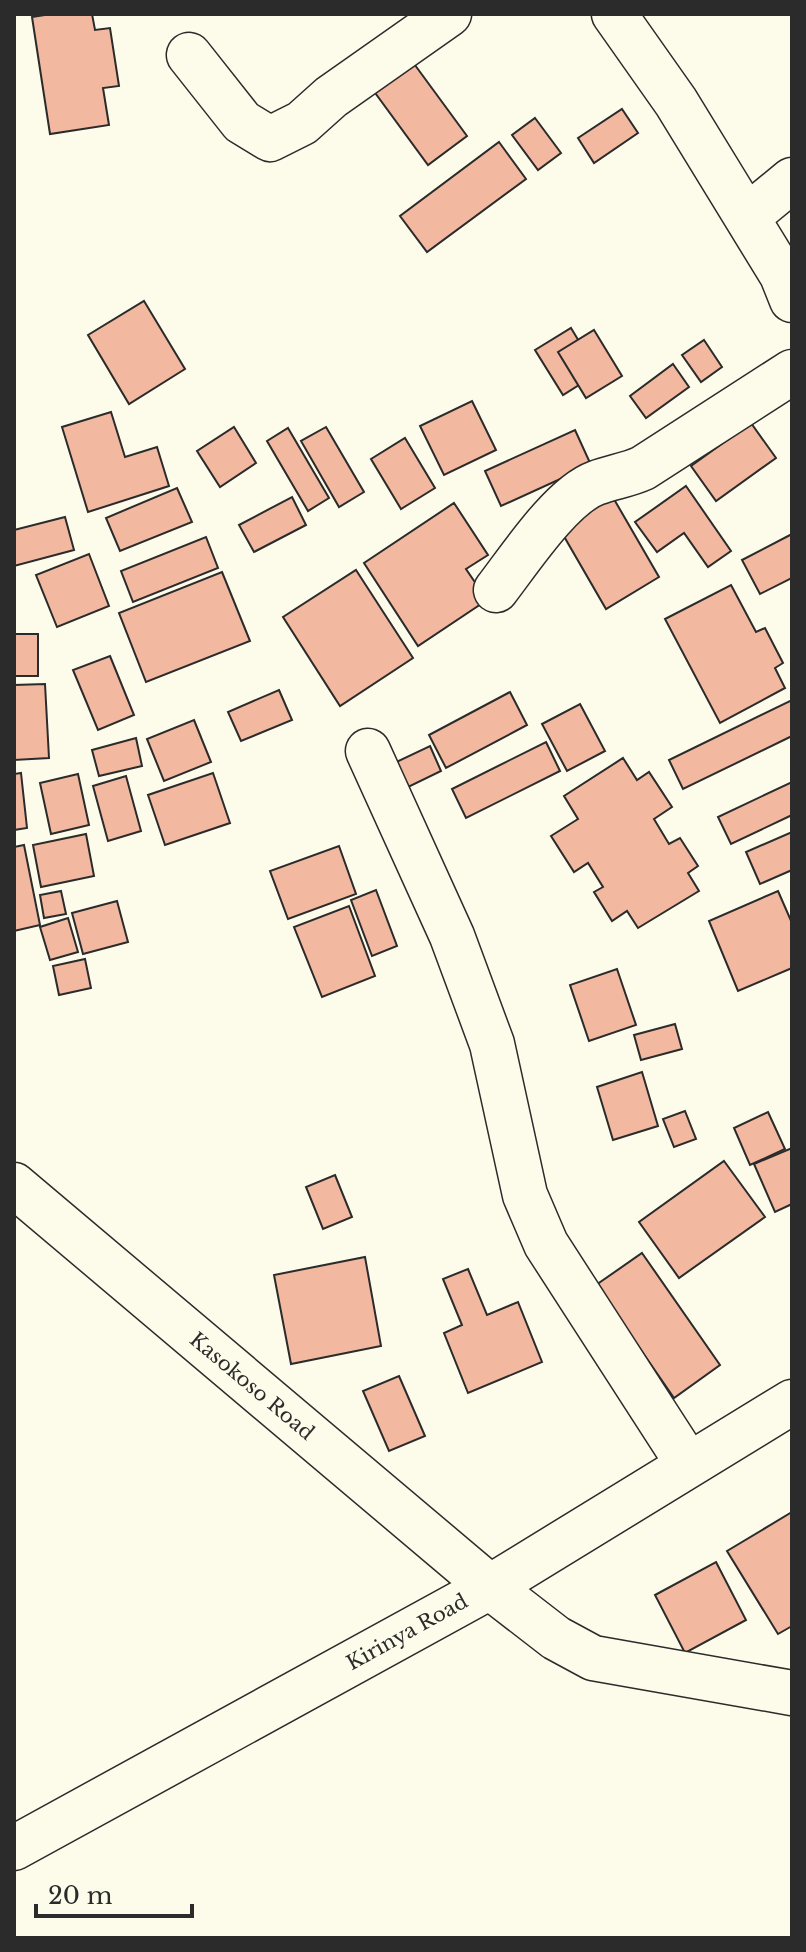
<svg xmlns="http://www.w3.org/2000/svg" width="806" height="1952" font-family="'Libre Baskerville',serif">
<style>
.building{fill:#f2b8a0;stroke:#2b2b2b;stroke-width:2}
.lines{fill:none;stroke-linecap:round;stroke-linejoin:round}
.minor-casing{stroke:#2b2b2b;stroke-width:47}
.major-casing{stroke:#2b2b2b;stroke-width:47}
.minor{stroke:#fdfbea;stroke-width:44}
.major{stroke:#fdfbea;stroke-width:44}
.labels{text-anchor:middle;stroke-width:6;stroke-linejoin:round;paint-order:stroke}
.street-label{font-size:20px;fill:#2b2b2b;stroke:#fdfbea}
</style>
<rect width="100%" height="100%" fill="#fdfbea"/>
<g class="building">
<polygon points="51,14 92,14 95,30 110,28 119,86 103,88 109,125 50,134 32,17"/>
<polygon points="412,61 467,136 428,165 373,90"/>
<polygon points="622,109 638,133 594,163 578,138"/>
<polygon points="535,118 561,153 538,170 512,135"/>
<polygon points="499,142 526,179 427,252 400,216"/>
<polygon points="144,301 185,369 129,404 88,335"/>
<polygon points="571,328 598,373 563,395 535,350"/>
<polygon points="594,330 622,376 586,398 558,352"/>
<polygon points="704,340 722,367 701,382 682,355"/>
<polygon points="673,364 689,387 646,418 630,396"/>
<polygon points="472,401 496,450 444,475 420,426"/>
<polygon points="111,412 125,457 157,447 169,486 88,512 62,427"/>
<polygon points="751,423 776,458 716,501 691,466"/>
<polygon points="234,427 256,463 220,487 197,451"/>
<polygon points="326,427 364,492 339,507 301,441"/>
<polygon points="288,428 329,498 308,511 267,441"/>
<polygon points="575,430 591,465 501,506 485,471"/>
<polygon points="405,438 435,488 401,509 371,459"/>
<polygon points="686,486 731,551 708,567 684,533 657,552 635,522"/>
<polygon points="177,488 192,522 120,551 106,518"/>
<polygon points="611,494 659,577 606,609 558,526"/>
<polygon points="292,497 306,525 254,552 239,525"/>
<polygon points="454,503 488,555 466,569 487,600 418,646 364,563"/>
<polygon points="65,517 74,550 14,566 14,530"/>
<polygon points="792,534 792,578 760,594 742,560"/>
<polygon points="206,537 218,568 133,602 121,571"/>
<polygon points="89,554 109,606 57,627 36,575"/>
<polygon points="356,570 413,658 340,706 283,617"/>
<polygon points="222,572 250,641 146,682 119,613"/>
<polygon points="731,585 756,632 765,628 783,663 775,668 785,688 720,723 665,619"/>
<rect x="14" y="634" width="24" height="42"/>
<polygon points="110,656 134,715 98,730 73,670"/>
<polygon points="45,684 49,758 14,760 14,685"/>
<polygon points="279,690 292,720 241,741 228,712"/>
<polygon points="510,692 527,725 446,768 429,735"/>
<polygon points="792,700 792,736 683,789 669,760"/>
<polygon points="580,704 605,751 567,771 542,724"/>
<polygon points="194,720 211,762 164,781 147,739"/>
<polygon points="136,738 142,766 99,776 92,750"/>
<polygon points="546,742 560,771 466,818 452,789"/>
<polygon points="430,746 441,771 400,791 388,766"/>
<polygon points="623,758 637,780 649,772 672,807 654,819 669,844 680,838 698,866 688,873 699,891 638,928 627,911 612,921 594,892 603,887 588,863 574,872 551,836 578,819 564,796"/>
<polygon points="21,773 27,828 14,830 14,774"/>
<polygon points="213,773 230,823 165,845 148,795"/>
<polygon points="78,774 89,825 51,834 40,783"/>
<polygon points="126,776 141,831 108,841 93,786"/>
<polygon points="792,782 792,815 731,844 718,817"/>
<polygon points="792,832 792,870 760,884 746,852"/>
<polygon points="86,834 94,876 41,887 33,845"/>
<polygon points="24,845 40,925 14,931 14,847"/>
<polygon points="339,846 356,894 288,919 270,871"/>
<polygon points="376,890 397,946 372,956 351,900"/>
<polygon points="61,891 66,914 44,918 40,895"/>
<polygon points="778,891 792,923 792,968 738,991 709,921"/>
<polygon points="117,901 128,942 83,954 72,913"/>
<polygon points="349,906 375,976 322,997 294,927"/>
<polygon points="68,918 78,952 50,960 40,927"/>
<polygon points="85,959 91,988 59,995 53,966"/>
<polygon points="617,969 636,1025 589,1041 570,985"/>
<polygon points="675,1024 682,1049 641,1060 634,1035"/>
<polygon points="642,1072 658,1126 613,1140 597,1087"/>
<polygon points="685,1111 696,1139 674,1147 663,1119"/>
<polygon points="768,1112 785,1149 750,1165 734,1128"/>
<polygon points="792,1148 792,1204 775,1212 754,1164"/>
<polygon points="724,1161 765,1217 679,1278 639,1222"/>
<polygon points="335,1175 352,1217 323,1229 306,1187"/>
<polygon points="642,1253 720,1365 674,1398 596,1285"/>
<polygon points="365,1257 381,1346 291,1364 274,1275"/>
<polygon points="468,1269 487,1315 518,1302 542,1362 468,1393 444,1333 462,1325 443,1279"/>
<polygon points="399,1376 425,1436 389,1451 363,1391"/>
<polygon points="792,1512 792,1626 778,1634 727,1551"/>
<polygon points="716,1562 746,1620 685,1653 655,1595"/>
</g>
<g class="lines">
<defs>
<g id="minor">
<polyline points="614,14 676,102 782,275 792,300"/>
<polyline points="189,55 242,122 270,139 302,123 331,97 449,14"/>
<polyline points="747,217 792,180"/>
<path d="M496,590C520,559 561,496 596,483C612,477 628,475 643,468L792,372"/>
<polyline points="368,751 452,936 492,1044 525,1195 546,1244 688,1464"/>
<polyline points="14,1185 490,1587 556,1638 593,1658 792,1693"/>
</g>
<polyline id="major" points="14,1848 490,1587 792,1402"/>
</defs>
<use href="#minor" class="minor-casing"/>
<use href="#major" class="major-casing"/>
<use href="#minor" class="minor"/>
<use href="#major" class="major"/>
</g>
<g class="labels">
<g class="street-label">
<text transform="translate(252 1386) rotate(40)" y="7">Kasokoso Road</text>
<text transform="translate(407 1632) rotate(-29)" y="7">Kirinya Road</text>
</g>
</g>
<rect width="806" height="1952" fill="none" stroke="#2b2b2b" stroke-width="32"/>
<path d="M36 1904v12h156v-12" fill="none" stroke="#2b2b2b" stroke-width="4"/>
<text x="48" y="1904" font-size="24" fill="#2b2b2b" stroke="#fdfbea" stroke-width="6" paint-order="stroke">20 m</text>
</svg>
